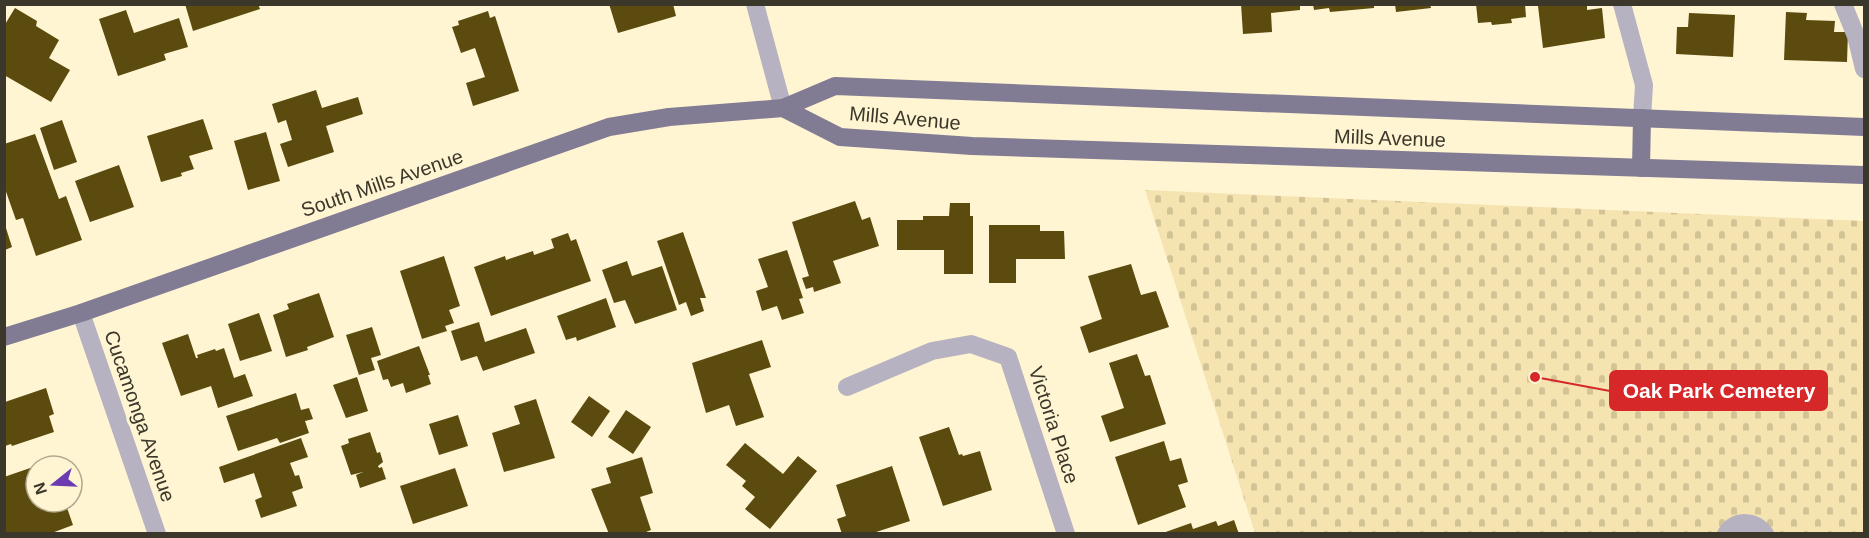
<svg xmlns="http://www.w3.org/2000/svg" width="1869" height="538" font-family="Arial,sans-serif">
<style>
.cemetery{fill:url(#cemetery-stones)}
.building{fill:#5b4b0e}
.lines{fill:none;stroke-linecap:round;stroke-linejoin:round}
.minor{stroke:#b6b2c1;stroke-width:18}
.major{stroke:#827b94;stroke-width:18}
.labels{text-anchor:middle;stroke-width:6;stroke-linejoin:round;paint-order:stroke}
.street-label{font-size:20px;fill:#3b372a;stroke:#fff5d3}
.leader{fill:none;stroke:#d62828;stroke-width:2}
.callout-dot{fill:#d62828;stroke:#fff5d3;stroke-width:2}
.callout{fill:#d62828;stroke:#d62828;stroke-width:2}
.callout-label{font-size:21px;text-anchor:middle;font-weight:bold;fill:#fff}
</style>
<defs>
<pattern id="cemetery-stones" width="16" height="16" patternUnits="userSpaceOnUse" patternTransform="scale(1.5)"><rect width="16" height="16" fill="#f5e4b0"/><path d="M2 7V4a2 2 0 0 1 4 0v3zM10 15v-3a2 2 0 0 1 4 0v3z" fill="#d3c498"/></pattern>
</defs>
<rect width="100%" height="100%" fill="#fff5d3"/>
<polygon class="cemetery" points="1145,190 1864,221 1864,533 1255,533"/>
<g class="building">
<polygon points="185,4 258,4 260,9 193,31"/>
<polygon points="609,4 673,4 676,16 618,33"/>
<polygon points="1241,4 1300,4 1300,10 1271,13 1272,32 1243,34"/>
<polygon points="1313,4 1374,4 1374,8 1330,12 1329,8 1314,10"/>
<polygon points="1395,4 1430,4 1431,8 1396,12"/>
<polygon points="1476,4 1525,4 1526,17 1511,19 1512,23 1492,25 1491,22 1478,23"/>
<polygon points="1551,4 1587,4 1587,10 1602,8 1605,38 1543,48 1538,6"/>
<polygon points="15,8 37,21 36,26 59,40 49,58 70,70 51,102 4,75 4,26"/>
<polygon points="126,10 134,33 179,18 188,47 164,54 166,60 118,76 99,19"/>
<polygon points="488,11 490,18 495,16 519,91 473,106 466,83 485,77 475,48 461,53 452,27 459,25 458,21"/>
<polygon points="1786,12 1807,13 1806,20 1835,21 1834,32 1848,32 1847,62 1784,60"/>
<polygon points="1689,13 1735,15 1733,57 1676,54 1677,27 1688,27"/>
<polygon points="316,90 322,108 358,97 363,114 326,126 334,152 288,167 280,144 292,140 286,120 278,123 272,104"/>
<polygon points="203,119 213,149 189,156 194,169 181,173 182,176 161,182 147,136"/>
<polygon points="62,120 77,162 54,170 40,128"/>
<polygon points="266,132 280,181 248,190 234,141"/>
<polygon points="35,134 59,199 66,196 82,240 36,256 23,218 16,220 4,186 4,144"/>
<polygon points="119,165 134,207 90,222 75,181"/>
<polygon points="855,201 862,220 870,217 879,246 833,261 841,283 814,292 813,287 806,289 802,278 809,276 792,222"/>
<polygon points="950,203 970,203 970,216 973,216 973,274 944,274 944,250 897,250 897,220 923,220 923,216 949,216"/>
<polygon points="5,225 12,247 5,250"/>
<polygon points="989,225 1040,225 1040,231 1064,231 1065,259 1016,259 1016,283 989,283"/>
<polygon points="683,232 706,298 700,298 704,311 691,316 686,302 679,305 657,241"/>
<polygon points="568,233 571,241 576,239 591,281 491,316 474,267 505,256 506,260 533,251 534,255 554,248 551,239"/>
<polygon points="787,250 803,298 799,299 804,313 782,320 777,306 762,311 756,291 768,287 758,259"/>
<polygon points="444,256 460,306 449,310 454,323 445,326 447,331 422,339 400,271"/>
<polygon points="627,261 632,276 662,266 677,310 635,324 625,300 614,303 602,270"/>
<polygon points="1131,264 1141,295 1156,291 1169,327 1089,353 1080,327 1102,319 1088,276"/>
<polygon points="319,293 334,337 307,347 308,350 286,357 273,315 289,309 287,304"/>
<polygon points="606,298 616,327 577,341 576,337 566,340 557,316"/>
<polygon points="259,313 272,351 240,361 228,324"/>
<polygon points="479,322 485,342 526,328 535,353 483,371 477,356 461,361 451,331"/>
<polygon points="372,327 381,355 371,358 375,370 359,375 346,335"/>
<polygon points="188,334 196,358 198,358 197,355 215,349 216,351 224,348 234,378 245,374 253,396 218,408 211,386 181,396 162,343"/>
<polygon points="762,340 771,367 749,374 764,417 736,426 729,405 706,413 692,363"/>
<polygon points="419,346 430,375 428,375 431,384 406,393 403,383 391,387 388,379 383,380 377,361"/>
<polygon points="1137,354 1145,376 1150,375 1166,424 1110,442 1101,416 1124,408 1109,363"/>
<polygon points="357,377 368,411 346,418 333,385"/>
<polygon points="46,388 54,414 49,416 54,432 12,446 11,444 5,446 5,402"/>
<polygon points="296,393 301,410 309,408 313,419 305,421 309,433 280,443 277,438 238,451 226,416"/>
<polygon points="589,396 610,411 592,437 571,422"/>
<polygon points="536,399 555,458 504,472 492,433 520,424 514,406"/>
<polygon points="626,410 651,427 633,454 608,437"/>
<polygon points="458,415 468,446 439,455 429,424"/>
<polygon points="949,427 959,455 962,454 963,456 980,451 992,490 943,506 919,437"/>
<polygon points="370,432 377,453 380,452 383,462 378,466 379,468 382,467 386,479 360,488 356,475 363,472 351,475 341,446 349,443 348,439"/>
<polygon points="301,438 308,457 290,463 295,476 299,475 303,488 292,492 297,506 261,518 255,500 262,497 254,473 224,483 219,467"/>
<polygon points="1164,441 1170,461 1181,458 1188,482 1178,485 1186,507 1138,525 1115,457"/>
<polygon points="745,443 783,474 798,456 817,471 770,529 745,509 755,497 742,486 746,481 726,465"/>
<polygon points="642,457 653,493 640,497 651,530 641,534 609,534 591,489 611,483 606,468"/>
<polygon points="36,466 36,502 65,502 73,525 49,534 4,534 4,477"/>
<polygon points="892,466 910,521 870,534 842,534 837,519 846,516 836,485"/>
<polygon points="455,468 468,506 413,524 400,486"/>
<polygon points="72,469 81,494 72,497"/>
<polygon points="1234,520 1239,534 1160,534 1191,523 1193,529 1216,521 1218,526"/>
</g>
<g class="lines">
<g class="minor">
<polyline points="755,4 783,108"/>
<polyline points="1622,4 1644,85 1642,118"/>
<polyline points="1843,4 1856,36 1864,69"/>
<polyline points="81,313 157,534"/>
<polyline points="847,387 932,351 971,344 1008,357 1066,534"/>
<path d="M1726,534C1736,519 1755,520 1765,534"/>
</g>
<g class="major">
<polyline points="783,108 840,137 972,146 1864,175"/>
<polyline points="1641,168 1642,118"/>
<polyline points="4,337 81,313 609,127 669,117 783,108 835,86 1864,127"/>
</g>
</g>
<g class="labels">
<g class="street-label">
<text transform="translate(905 118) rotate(5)" y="7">Mills Avenue</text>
<text transform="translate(1390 138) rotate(2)" y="7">Mills Avenue</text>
<text transform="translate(382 183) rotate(-19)" y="7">South Mills Avenue</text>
<text transform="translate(140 416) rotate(71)" y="7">Cucamonga Avenue</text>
<text transform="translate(1054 425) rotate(72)" y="7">Victoria Place</text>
</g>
</g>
<path class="leader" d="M1535 377L1610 391"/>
<circle class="callout-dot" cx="1535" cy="377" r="6"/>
<rect class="callout" x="1610" y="371" width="217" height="39" rx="6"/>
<g class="callout-label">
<text x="1719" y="398">Oak Park Cemetery</text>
</g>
<rect width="1869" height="538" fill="none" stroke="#3b372a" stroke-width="12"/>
<g transform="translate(54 484) rotate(252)"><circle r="28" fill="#fff5d3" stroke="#b1a98f" stroke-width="1.5"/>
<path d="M0-4.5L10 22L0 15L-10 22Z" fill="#6c3ab1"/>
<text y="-9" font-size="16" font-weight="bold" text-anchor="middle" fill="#3b372a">N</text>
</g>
</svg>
